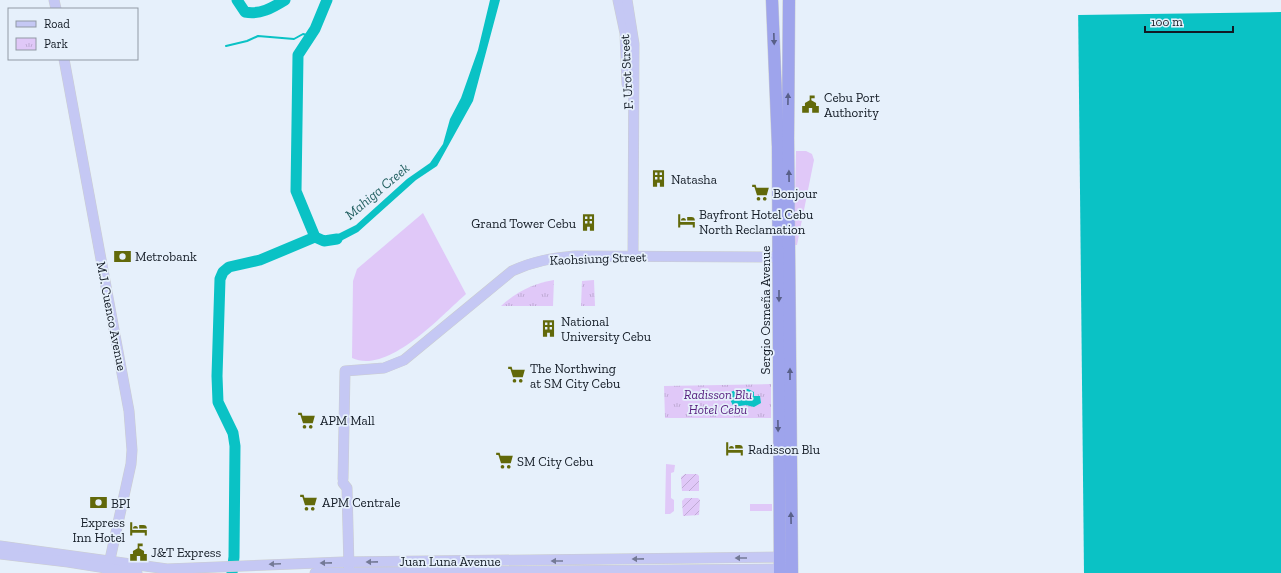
<svg xmlns="http://www.w3.org/2000/svg" width="1281" height="573" font-family="'Zilla Slab',serif">
<style>
.grass{fill:#e0c8f8}
.park{fill:url(#park-tufts)}
.garden{fill:url(#garden-furrows)}
.water{fill:#0ac2c5}
.pier{fill:#e6f0fb}
.lines{fill:none;stroke-linecap:round;stroke-linejoin:round}
.stream{stroke:#0ac2c5;stroke-width:2}
.river{stroke:#0ac2c5;stroke-width:11}
.major-casing{stroke:#cbcdcf;stroke-width:11}
.highway-casing{stroke:#cbcdcf;stroke-width:13}
.major{stroke:#c5c8f4;stroke-width:10}
.highway{stroke:#9ea4ec;stroke-width:12}
.oneway{fill:#585f88}
.oneway2{fill:#747a96}
.labels{text-anchor:middle;stroke-width:3.5;stroke-linejoin:round;paint-order:stroke}
.street-label{font-size:13px;fill:#121a24;stroke:#e6f0fb}
.poi-label{font-size:13px;fill:#121a24;stroke:#e6f0fb;text-anchor:start}
.park-label{font-size:13px;font-style:italic;fill:#561d7d;stroke:#e6f0fb}
.water-label{font-size:14px;font-style:italic;fill:#246162;stroke:#e6f0fb}
</style>
<defs>
<pattern id="park-tufts" width="24" height="20" patternUnits="userSpaceOnUse"><rect width="24" height="20" fill="#e0c8f8"/><path d="M3 7l-1-3M5 7V3M7 7l1-3M15 17l-1-3M17 17v-4M19 17l1-3" fill="none" stroke="#bfabd4"/></pattern>
<pattern id="garden-furrows" width="10" height="10" patternUnits="userSpaceOnUse"><rect width="10" height="10" fill="#e0c8f8"/><path d="M-1 1l2-2M0 10L10 0M9 11l2-2" fill="none" stroke="#bfabd4"/></pattern>
</defs>
<rect width="100%" height="100%" fill="#e6f0fb"/>
<g class="grass">
<polygon points="796,151 806,151 812,154 814,160 797,245 794,245"/>
<path d="M423,213L466,294C441,316 388,375 352,358L353,281L357,269Z"/>
<polygon points="666,464 675,465 674,472 671,473 671,498 674,500 674,511 670,514 665,514"/>
<rect x="750" y="504" width="22" height="7"/>
</g>
<g class="park">
<path d="M554,280L553,306H501C516,292 534,283 554,280Z"/>
<polygon points="594,280 595,306 581,306 582,281"/>
<polygon points="771,384 771,418 665,418 664,386"/>
</g>
<g class="garden">
<polygon points="685,474 697,474 699,476 699,491 682,491 681,477"/>
<polygon points="685,498 698,498 700,500 699,515 683,516 682,501"/>
</g>
<g class="water">
<polygon points="490,0 500,0 473,101 437,166 416,180 358,232 337,243 324,241 356,225 407,179 430,163 443,144 450,119 461,98 478,50"/>
<polygon points="1078,0 1281,0 1281,573 1084,573"/>
<path d="M748,389L754,392V396H760L761,403L754,407L746,405L734,407C724,390 732,390 748,389Z"/>
</g>
<polygon class="pier" points="1078,0 1281,0 1281,12 1078,15"/>
<g class="lines">
<polyline class="stream" points="226,46 247,41 258,36 294,39 303,34 311,36"/>
<g class="river">
<path d="M237,0L245,12C260,15 272,8 285,0"/>
<polyline points="327,0 315,29 298,55 296,191 315,237 324,241 337,239"/>
<polyline points="232,573 234,557 235,446 233,433 218,402 217,376 220,279 223,272 229,267 260,260 315,237"/>
</g>
<defs>
<g id="major">
<polyline points="54,0 56,9"/>
<polyline points="618,0 625,33 627,84"/>
<polyline points="627,0 634,44 633,256"/>
<polyline points="64,59 129,411 132,450 131,464 107,573"/>
<path d="M343,479L345,371L384,368L404,360L512,271C534,261 552,258 575,256L786,257"/>
<polyline points="343,483 347,488 349,568"/>
<polyline points="0,546 167,569 343,562 786,557"/>
<polyline points="0,554 68,562 137,573"/>
<polyline points="315,573 786,569"/>
</g>
<g id="highway">
<polyline points="772,0 778,147 780,573"/>
<polyline points="789,0 788,138 792,573"/>
</g>
</defs>
<use href="#major" class="major-casing"/>
<use href="#highway" class="highway-casing"/>
<use href="#major" class="major"/>
<use href="#highway" class="highway"/>
</g>
<defs><path id="oneway-solid" d="M-6-.8H1V-3.2L6.5 0L1 3.2V.8H-6Z"/></defs>
<g class="oneway">
<use href="#oneway-solid" transform="translate(774 39) rotate(88)"/>
<use href="#oneway-solid" transform="translate(788 99) rotate(-89)"/>
<use href="#oneway-solid" transform="translate(789 176) rotate(-91)"/>
<use href="#oneway-solid" transform="translate(779 296) rotate(90)"/>
<use href="#oneway-solid" transform="translate(790 374) rotate(-90)"/>
<use href="#oneway-solid" transform="translate(778 426) rotate(89)"/>
<use href="#oneway-solid" transform="translate(791 518) rotate(-91)"/>
</g>
<g class="oneway2">
<use href="#oneway-solid" transform="translate(741 558) rotate(180)"/>
<use href="#oneway-solid" transform="translate(638 559) rotate(179)"/>
<use href="#oneway-solid" transform="translate(557 561) rotate(180)"/>
<use href="#oneway-solid" transform="translate(372 562) rotate(179)"/>
<use href="#oneway-solid" transform="translate(326 563) rotate(179)"/>
<use href="#oneway-solid" transform="translate(275 564) rotate(178)"/>
</g>
<defs>
<symbol id="civic-bare" viewBox="-9 -9 18 18"><path d="M-.6-6.5H3V-4.5H.6V-3L4-1V1h2V6H-6V1h2V-1L-.6-3ZM-1.2 2.5V6h2.4V2.5Z" fill="#62690a" stroke="#e6f0fb" stroke-width="2.5" paint-order="stroke"/></symbol>
<symbol id="building-bare" viewBox="-9 -9 18 18"><path d="M-4-6H4V6H1V3H-1V6H-4ZM-2.5-4.3h1.7v1.8h-1.7ZM.8-4.3h1.7v1.8H.8ZM-2.5-1h1.7V.8h-1.7ZM.8-1h1.7V.8H.8Z" fill="#62690a" stroke="#e6f0fb" stroke-width="2.5" paint-order="stroke"/></symbol>
<symbol id="supermarket-bare" viewBox="-9 -9 18 18"><path d="M-6-5.5h2.5l.6 2H6L4.5 2H-2.5L-4.4-4H-6ZM-1.5 3.2a1.3 1.3 0 1 0 .1 0ZM3 3.2a1.3 1.3 0 1 0 .1 0Z" fill="#62690a" stroke="#e6f0fb" stroke-width="2.5" paint-order="stroke"/></symbol>
<symbol id="hotel-bare" viewBox="-9 -9 18 18"><path d="M-6-4.5h1.5V1H6V5H4.5V3h-9V5H-6ZM-4 0a1.8 1.8 0 1 1 3.6 0ZM.5 0V-2.5h3Q6-2.5 6 0Z" fill="#62690a" stroke="#e6f0fb" stroke-width="2.5" paint-order="stroke"/></symbol>
<symbol id="bank-bare" viewBox="-9 -9 18 18"><path d="M-6-4H6V4H-6ZM0-2.3a2.3 2.3 0 1 0 0 4.6a2.3 2.3 0 1 0 0-4.6Z" fill="#62690a" stroke="#e6f0fb" stroke-width="2.5" paint-order="stroke"/></symbol>
</defs>
<g fill-rule="evenodd">
<use href="#civic-bare" x="798" y="92" width="25" height="25"/>
<use href="#building-bare" x="646" y="166" width="25" height="25"/>
<use href="#supermarket-bare" x="748" y="180" width="25" height="25"/>
<use href="#hotel-bare" x="674" y="208" width="25" height="25"/>
<use href="#building-bare" x="576" y="210" width="25" height="25"/>
<use href="#bank-bare" x="110" y="244" width="25" height="25"/>
<use href="#building-bare" x="536" y="316" width="25" height="25"/>
<use href="#supermarket-bare" x="504" y="362" width="25" height="25"/>
<use href="#supermarket-bare" x="294" y="408" width="25" height="25"/>
<use href="#hotel-bare" x="722" y="436" width="25" height="25"/>
<use href="#supermarket-bare" x="492" y="448" width="25" height="25"/>
<use href="#supermarket-bare" x="296" y="490" width="25" height="25"/>
<use href="#bank-bare" x="86" y="490" width="25" height="25"/>
<use href="#hotel-bare" x="126" y="516" width="25" height="25"/>
<use href="#civic-bare" x="126" y="540" width="25" height="25"/>
</g>
<g class="labels">
<g class="street-label">
<text transform="translate(626 72) rotate(-93)" y="5">F. Urot Street</text>
<text transform="translate(598 258) rotate(-2)" y="5">Kaohsiung Street</text>
<text transform="translate(765 310) rotate(-90)" y="5">Sergio Osmeña Avenue</text>
<text transform="translate(112 316) rotate(79)" y="5">M.J. Cuenco Avenue</text>
<text x="450" y="566">Juan Luna Avenue</text>
</g>
<g class="poi-label">
<text x="824" y="102">Cebu Port<tspan x="824" dy="15">Authority</tspan></text>
<text x="671" y="184">Natasha</text>
<text x="773" y="198">Bonjour</text>
<text x="699" y="219">Bayfront Hotel Cebu<tspan x="699" dy="15">North Reclamation</tspan></text>
<text x="576" y="228" text-anchor="end">Grand Tower Cebu</text>
<text x="135" y="261">Metrobank</text>
<text x="561" y="326">National<tspan x="561" dy="15">University Cebu</tspan></text>
<text x="530" y="373">The Northwing<tspan x="530" dy="15">at SM City Cebu</tspan></text>
<text x="320" y="425">APM Mall</text>
<text x="748" y="454">Radisson Blu</text>
<text x="517" y="466">SM City Cebu</text>
<text x="322" y="507">APM Centrale</text>
<text x="111" y="508">BPI</text>
<text x="125" y="527" text-anchor="end">Express<tspan x="125" dy="15">Inn Hotel</tspan></text>
<text x="151" y="557">J&amp;T Express</text>
</g>
<g class="park-label">
<text x="718" y="399">Radisson Blu<tspan x="718" dy="15">Hotel Cebu</tspan></text>
</g>
<g class="water-label">
<text transform="translate(377 191) rotate(-40)" y="5">Mahiga Creek</text>
</g>
</g>
<rect x="8" y="8" width="130" height="52" fill="#e6f0fb" stroke="#919aa5"/>
<rect x="16" y="21" width="20" height="6" fill="#c5c8f4" stroke="#919aa5"/>
<text x="44" y="28" font-size="12" fill="#121a24">Road</text>
<rect x="16" y="38" width="20" height="12" fill="url(#park-tufts)" stroke="#919aa5"/>
<text x="44" y="48" font-size="12" fill="#121a24">Park</text>
<path d="M1145 26v6h88v-6" fill="none" stroke="#121a24" stroke-width="2"/>
<text x="1151" y="26" font-size="12" fill="#121a24" stroke="#e6f0fb" stroke-width="3" paint-order="stroke">100 m</text>
</svg>
